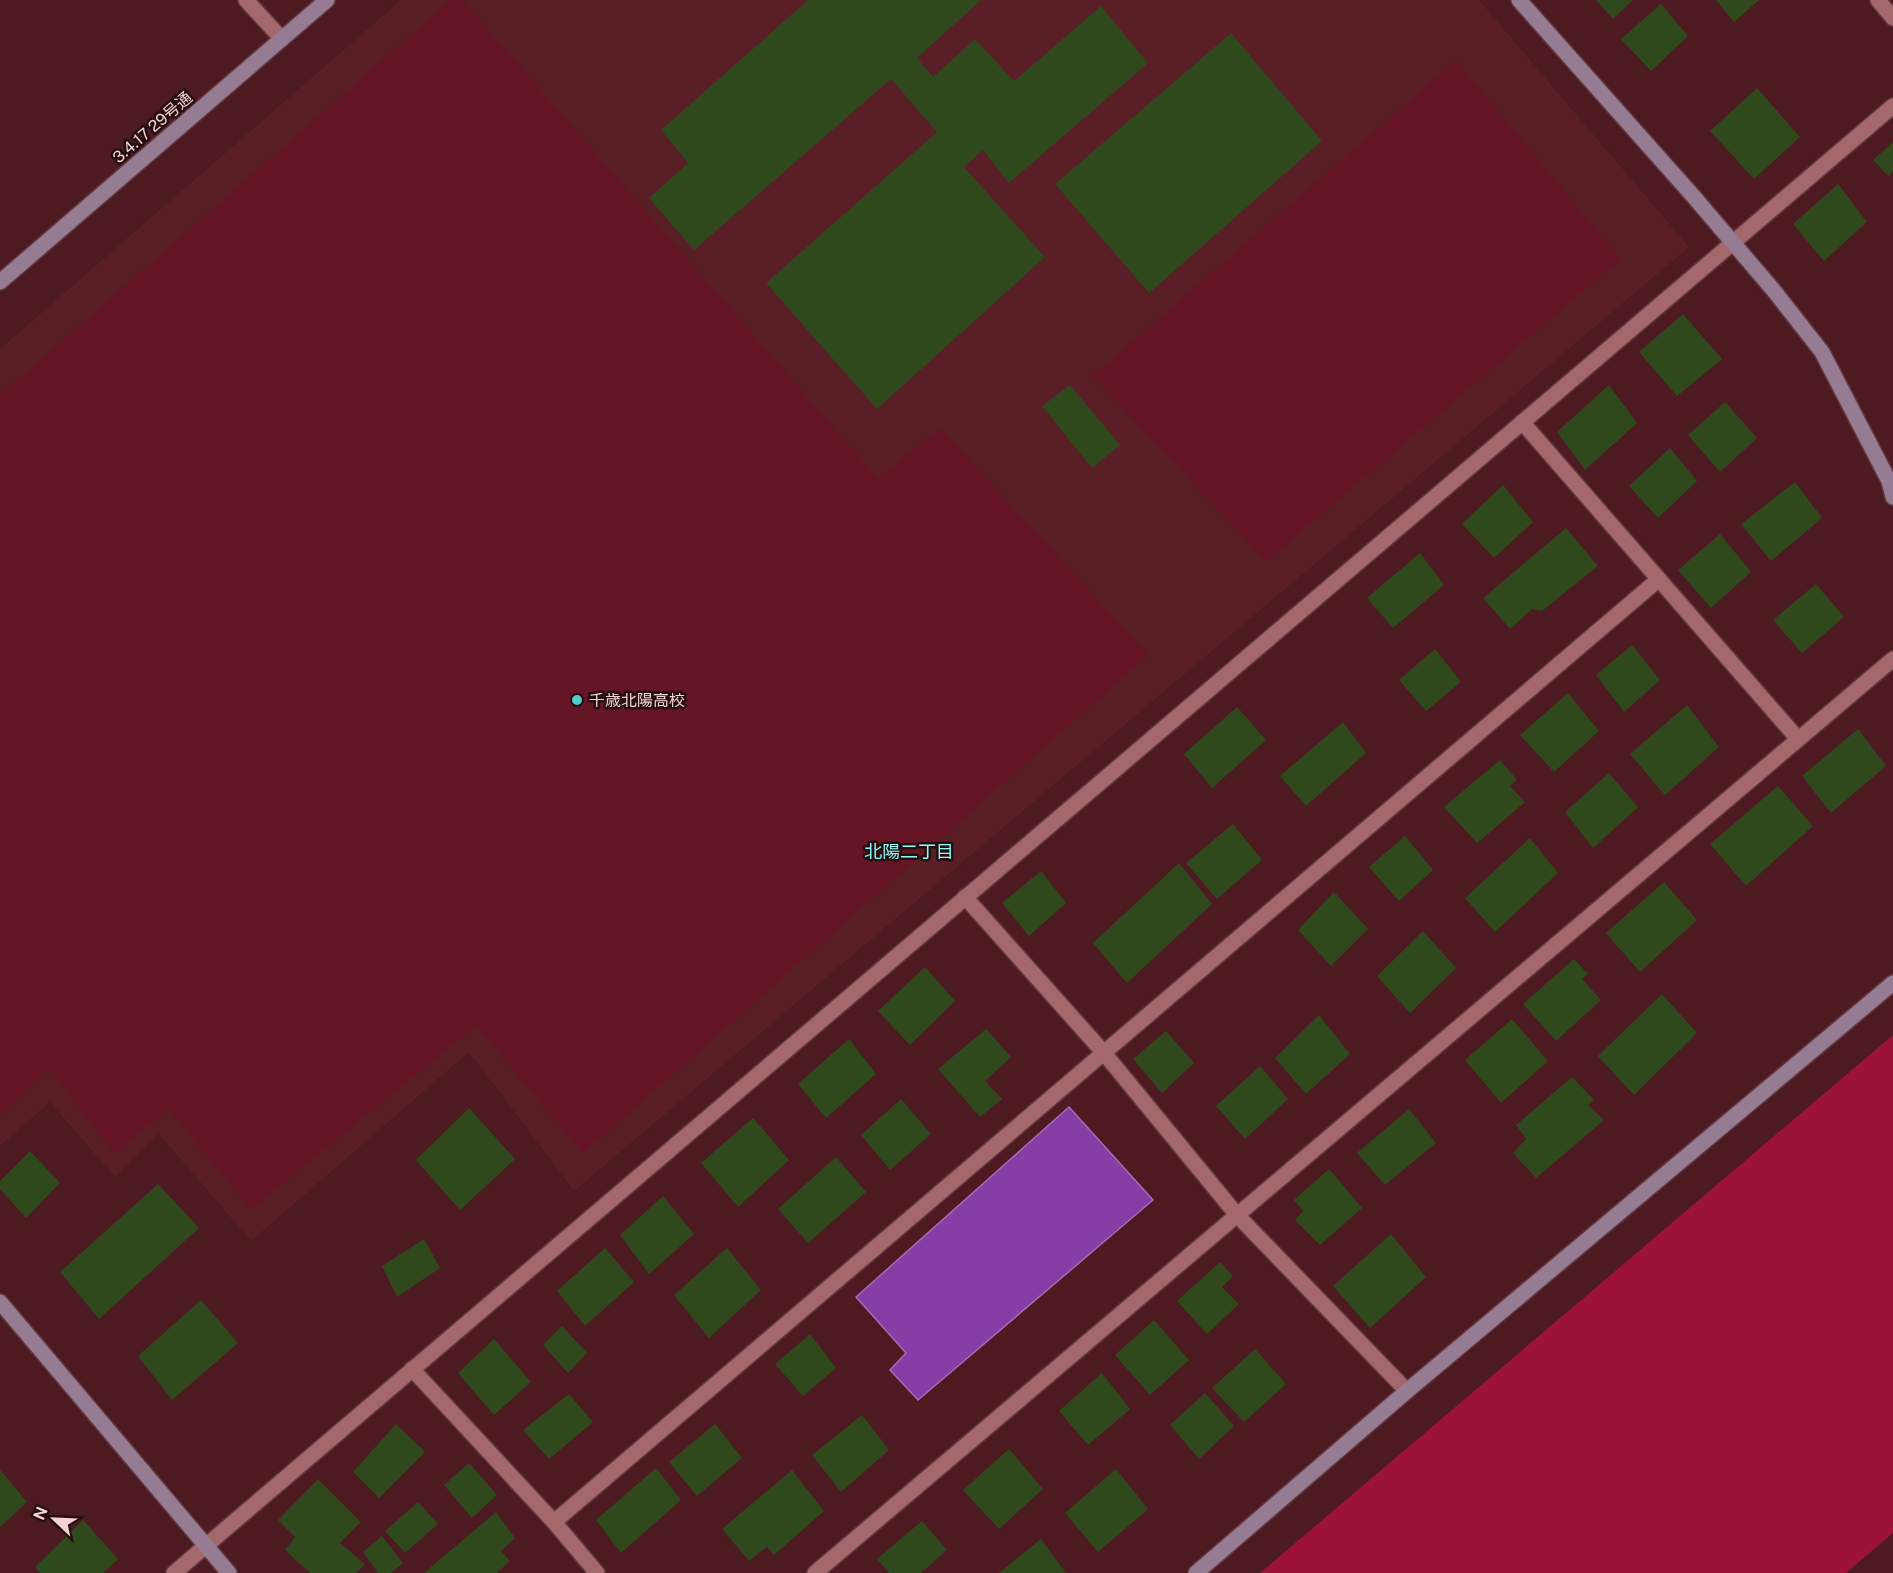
<svg xmlns="http://www.w3.org/2000/svg" width="1893" height="1573" font-family="'Public Sans','Noto Sans JP',sans-serif">
<style>
.built{fill:#5a1e27}
.green{fill:#661526}
.forest{fill:#9d1237}
.water{fill:#863ea6;stroke:#a76bb4;stroke-width:1.5}
.building{fill:#2f491c}
.lines{fill:none;stroke-linecap:round;stroke-linejoin:round}
.street-casing{stroke:#63383f;stroke-width:18}
.secondary-casing{stroke:#63383f;stroke-width:18}
.street{stroke:#a4676c;stroke-width:15}
.secondary{stroke:#967c93;stroke-width:15}
.poi-dot{fill:#52cdcc;stroke:#250e10;stroke-width:2}
.labels{text-anchor:middle;stroke-width:5;stroke-linejoin:round;paint-order:stroke}
.street-label{font-size:16px;fill:#f5d3d5;stroke:#250e10}
.poi-label{font-size:16px;fill:#f5d3d5;stroke:#250e10;text-anchor:start}
.neighbourhood-label{font-size:18px;fill:#8efaf8;stroke:#250e10}
</style>
<rect width="100%" height="100%" fill="#4d1a21"/>
<polygon class="built" points="401,0 1479,0 1689,247 574,1191 469,1052 251,1241 159,1134 115,1177 50,1102 0,1146 0,349"/>
<g class="green">
<polygon points="451,0 462,0 878,479 940,428 1148,655 583,1153 476,1025 251,1209 169,1109 114,1153 49,1068 0,1115 0,396"/>
<polygon points="1456,61 1620,259 1266,561 1093,376"/>
</g>
<polygon class="forest" points="1893,1035 1893,1533 1846,1573 1260,1573"/>
<polygon class="water" points="1069,1107 1153,1200 918,1400 890,1370 906,1353 856,1297"/>
<g class="building">
<polygon points="808,0 981,0 917,58 933,77 975,39 1014,81 1101,6 1148,63 1009,183 983,150 964,167 1045,257 877,409 766,283 937,132 891,79 694,250 649,198 688,163 661,130"/>
<polygon points="1596,0 1633,0 1613,19"/>
<polygon points="1716,0 1759,0 1734,22"/>
<polygon points="1661,4 1688,36 1651,71 1621,39"/>
<polygon points="1231,33 1322,141 1149,293 1055,184"/>
<polygon points="1757,88 1800,137 1754,179 1710,131"/>
<polygon points="1893,142 1893,171 1888,176 1873,160"/>
<polygon points="1838,184 1867,222 1824,261 1793,224"/>
<polygon points="1683,314 1722,359 1677,396 1639,352"/>
<polygon points="1070,385 1120,445 1092,468 1042,406"/>
<polygon points="1609,385 1637,423 1585,470 1557,432"/>
<polygon points="1725,402 1757,438 1720,472 1688,435"/>
<polygon points="1670,448 1697,481 1658,518 1629,486"/>
<polygon points="1795,482 1822,518 1771,561 1741,524"/>
<polygon points="1503,485 1533,522 1494,558 1462,524"/>
<polygon points="1566,528 1598,566 1542,611 1532,609 1510,629 1483,598"/>
<polygon points="1720,534 1751,572 1711,608 1678,570"/>
<polygon points="1420,553 1444,585 1393,628 1367,598"/>
<polygon points="1816,584 1844,617 1802,653 1773,620"/>
<polygon points="1632,645 1660,680 1624,712 1596,675"/>
<polygon points="1435,649 1461,682 1426,711 1399,680"/>
<polygon points="1568,693 1599,731 1554,772 1520,735"/>
<polygon points="1687,705 1719,747 1665,795 1630,754"/>
<polygon points="1237,707 1266,740 1212,788 1184,754"/>
<polygon points="1343,722 1366,753 1306,806 1280,776"/>
<polygon points="1858,729 1886,766 1831,813 1802,776"/>
<polygon points="1500,760 1517,780 1510,786 1525,802 1477,843 1444,807"/>
<polygon points="1609,773 1638,807 1593,848 1565,812"/>
<polygon points="1778,786 1813,826 1746,886 1710,844"/>
<polygon points="1233,824 1262,860 1217,899 1186,863"/>
<polygon points="1405,836 1433,870 1399,901 1369,867"/>
<polygon points="1530,838 1558,873 1495,932 1465,898"/>
<polygon points="1179,863 1212,904 1127,983 1093,943"/>
<polygon points="1041,871 1066,903 1029,936 1002,903"/>
<polygon points="1664,882 1697,920 1640,972 1606,933"/>
<polygon points="1334,892 1368,929 1331,966 1298,930"/>
<polygon points="1423,931 1456,968 1410,1013 1377,976"/>
<polygon points="1574,959 1588,974 1582,979 1601,1000 1556,1041 1523,1004"/>
<polygon points="925,967 955,1001 910,1045 878,1011"/>
<polygon points="1662,994 1697,1033 1634,1095 1598,1056"/>
<polygon points="1319,1015 1350,1054 1306,1094 1275,1058"/>
<polygon points="1512,1019 1548,1061 1501,1103 1465,1060"/>
<polygon points="986,1029 1011,1057 985,1081 1002,1099 980,1117 938,1069"/>
<polygon points="1166,1031 1194,1063 1162,1093 1133,1059"/>
<polygon points="849,1039 876,1074 826,1118 798,1084"/>
<polygon points="1260,1066 1288,1099 1245,1139 1216,1106"/>
<polygon points="1572,1077 1594,1100 1588,1105 1604,1120 1536,1178 1513,1153 1526,1139 1516,1125"/>
<polygon points="901,1099 931,1134 890,1170 861,1135"/>
<polygon points="469,1108 515,1159 460,1210 416,1160"/>
<polygon points="1409,1109 1436,1143 1385,1185 1357,1153"/>
<polygon points="753,1118 789,1160 738,1207 701,1163"/>
<polygon points="30,1151 60,1183 26,1218 0,1189 0,1181"/>
<polygon points="836,1157 866,1192 808,1243 778,1209"/>
<polygon points="1329,1169 1362,1208 1320,1245 1295,1220 1303,1211 1294,1200"/>
<polygon points="158,1184 199,1228 99,1319 60,1272"/>
<polygon points="663,1196 694,1234 649,1274 620,1235"/>
<polygon points="1391,1234 1426,1277 1370,1328 1333,1286"/>
<polygon points="424,1239 440,1268 397,1297 382,1266"/>
<polygon points="605,1248 634,1282 585,1326 557,1291"/>
<polygon points="727,1248 761,1290 709,1338 674,1295"/>
<polygon points="1220,1262 1233,1276 1222,1287 1239,1304 1207,1334 1177,1301"/>
<polygon points="201,1300 238,1343 172,1400 138,1356"/>
<polygon points="1154,1320 1189,1360 1150,1395 1115,1355"/>
<polygon points="562,1326 587,1353 568,1373 543,1345"/>
<polygon points="810,1334 836,1368 803,1396 775,1364"/>
<polygon points="494,1339 531,1382 494,1415 458,1373"/>
<polygon points="1255,1349 1286,1384 1244,1422 1212,1388"/>
<polygon points="1102,1373 1130,1409 1088,1445 1059,1411"/>
<polygon points="1205,1393 1234,1426 1199,1459 1170,1425"/>
<polygon points="569,1394 593,1422 549,1459 523,1430"/>
<polygon points="862,1415 889,1450 841,1492 812,1455"/>
<polygon points="396,1424 425,1452 379,1498 353,1472"/>
<polygon points="715,1424 742,1458 697,1496 669,1462"/>
<polygon points="1009,1449 1043,1489 999,1529 963,1490"/>
<polygon points="469,1463 497,1495 472,1518 444,1485"/>
<polygon points="656,1468 681,1500 621,1553 596,1520"/>
<polygon points="1116,1469 1148,1509 1098,1552 1065,1513"/>
<polygon points="0,1470 27,1502 0,1527"/>
<polygon points="792,1470 824,1511 774,1555 767,1547 749,1561 722,1529"/>
<polygon points="318,1479 361,1522 340,1543 365,1564 356,1573 310,1573 285,1550 295,1537 278,1520"/>
<polygon points="418,1502 438,1524 405,1553 385,1531"/>
<polygon points="496,1512 515,1538 501,1551 510,1561 497,1573 424,1573"/>
<polygon points="83,1520 118,1559 103,1573 40,1573 35,1567"/>
<polygon points="922,1521 947,1550 921,1573 889,1573 877,1559"/>
<polygon points="382,1536 403,1563 391,1573 378,1573 363,1552"/>
<polygon points="1041,1539 1066,1573 999,1573"/>
</g>
<g class="lines">
<defs>
<g id="street">
<polyline points="246,0 282,39"/>
<polyline points="1878,0 1893,18"/>
<polyline points="1522,422 1798,739"/>
<polyline points="965,897 1104,1053 1237,1215 1407,1391"/>
<polyline points="412,1369 554,1522 597,1573"/>
<polyline points="554,1522 1659,579"/>
<polyline points="174,1573 1893,106"/>
<polyline points="815,1573 1893,659"/>
</g>
<g id="secondary">
<polyline points="1519,0 1694,197 1775,292 1822,352 1889,481 1893,497"/>
<polyline points="0,282 327,0"/>
<polyline points="0,1302 229,1573"/>
<polyline points="1196,1573 1407,1391 1893,983"/>
</g>
</defs>
<use href="#street" class="street-casing"/>
<use href="#secondary" class="secondary-casing"/>
<use href="#street" class="street"/>
<use href="#secondary" class="secondary"/>
</g>
<circle class="poi-dot" cx="577" cy="700" r="6"/>
<g class="labels">
<g class="street-label">
<text transform="translate(152 127) rotate(-41)" y="6">3.4.17 29号通</text>
</g>
<g class="poi-label">
<text x="589" y="706">千歳北陽高校</text>
</g>
<g class="neighbourhood-label">
<text x="909" y="858">北陽二丁目</text>
</g>
</g>
<g transform="translate(54 1519) rotate(293)" stroke="#250e10" stroke-width="4.5" paint-order="stroke">
<path d="M0-4.5L10 22L0 15L-10 22Z" fill="#f5d3d5"/>
<text y="-9" font-size="16" font-weight="bold" text-anchor="middle" fill="#f5d3d5">N</text>
</g>
</svg>
